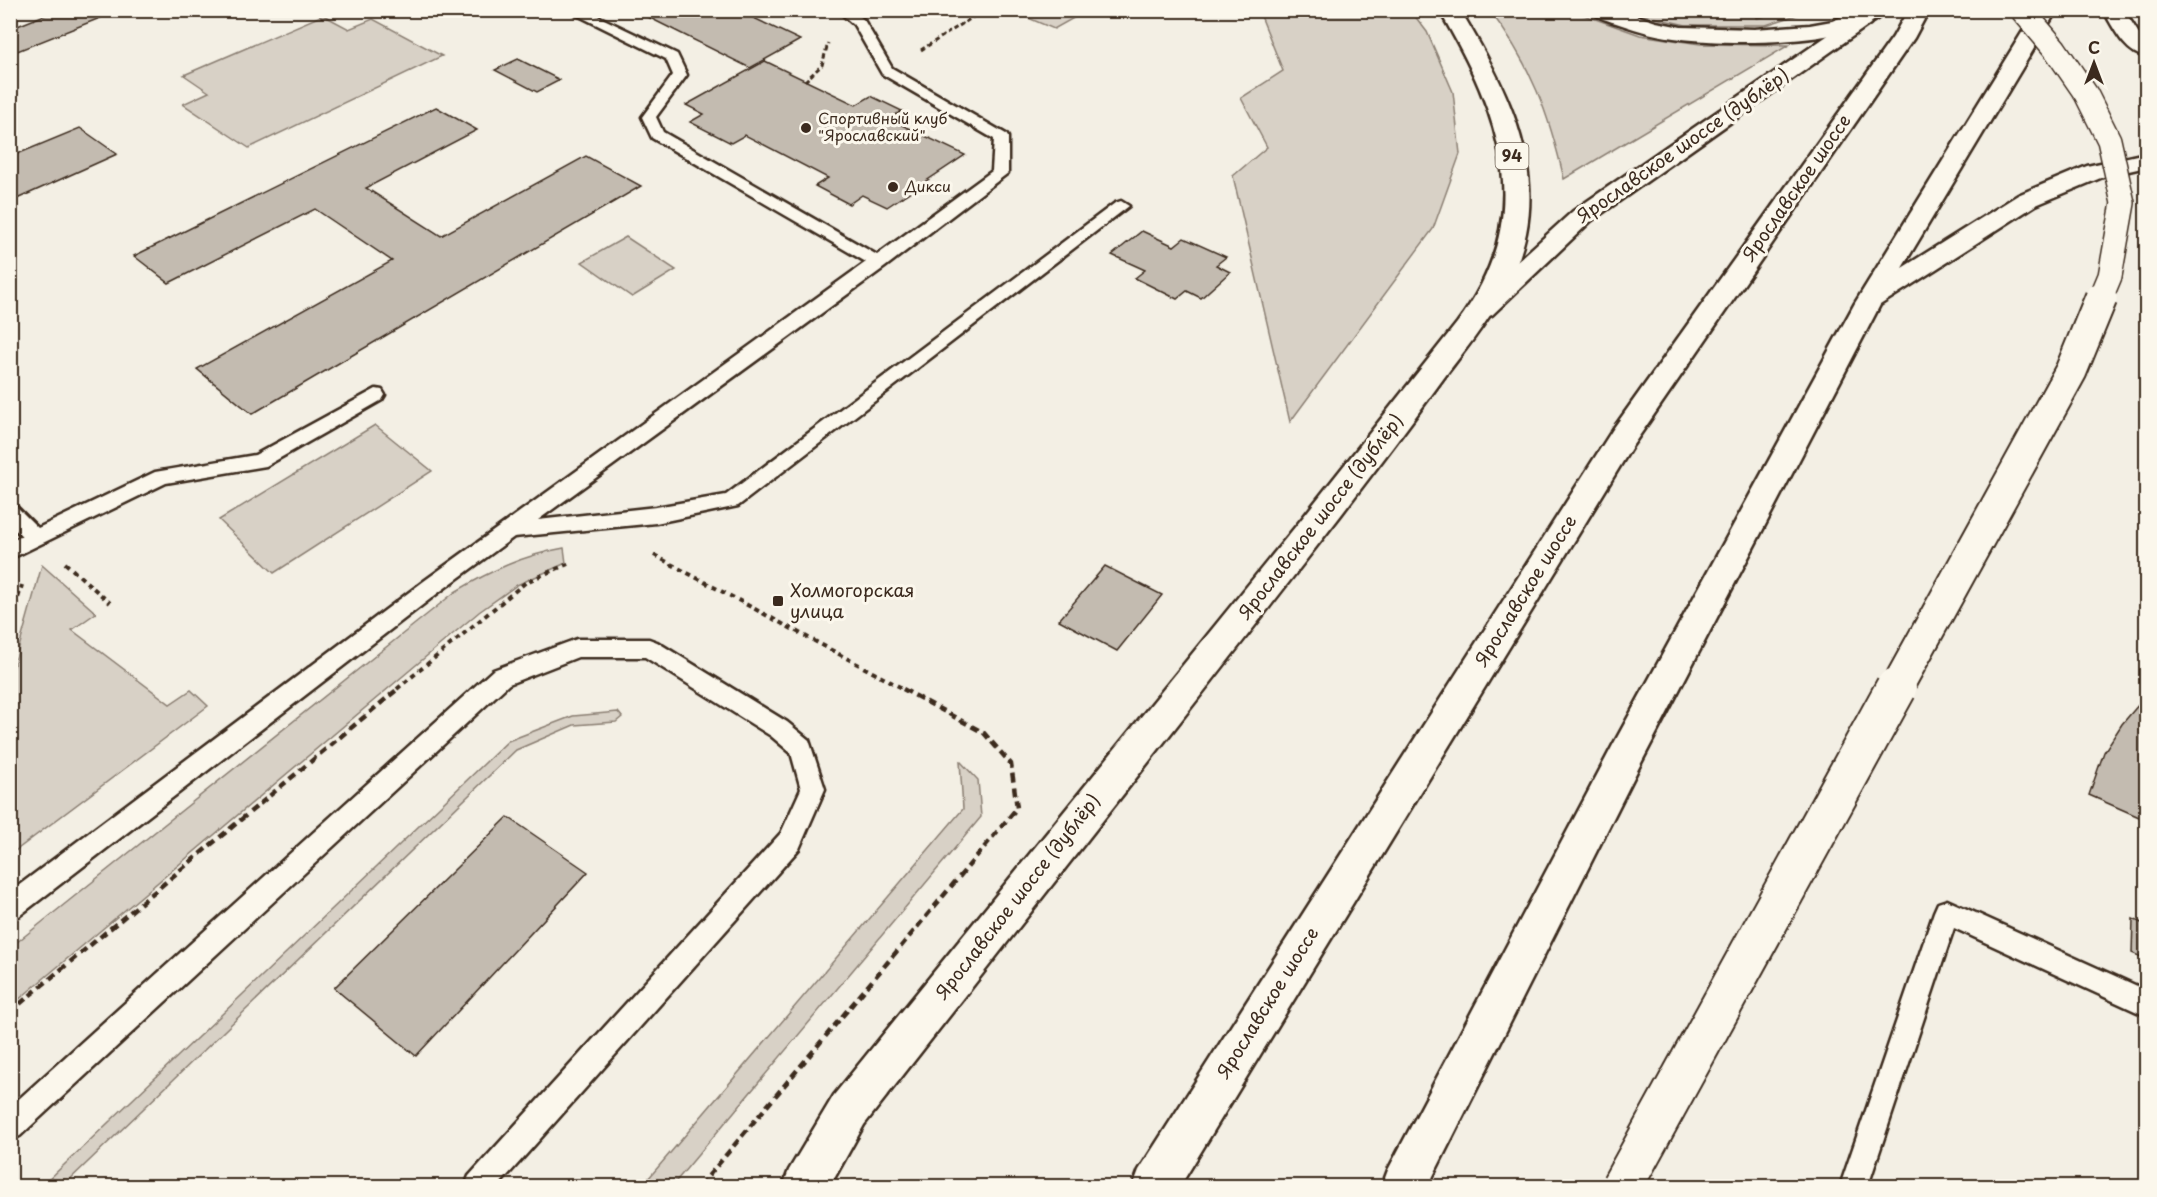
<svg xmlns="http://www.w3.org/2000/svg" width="2157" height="1197" font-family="'Playpen Sans',sans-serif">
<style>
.green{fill:#d8d1c6;stroke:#8a7e72;stroke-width:1.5}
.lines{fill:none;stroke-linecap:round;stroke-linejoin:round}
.stream{fill:#817468;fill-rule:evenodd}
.building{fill:#c3bbb0;stroke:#3b2a1e;stroke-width:1.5}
.lane-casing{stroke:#3b2a1e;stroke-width:5}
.secondary-casing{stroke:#3b2a1e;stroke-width:5}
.primary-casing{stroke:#3b2a1e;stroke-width:5}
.path-far2{stroke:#3b2a1e;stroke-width:3;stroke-dasharray:4.5 3;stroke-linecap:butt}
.path-far1{stroke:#3b2a1e;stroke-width:4;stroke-dasharray:5 4.5;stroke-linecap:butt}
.path{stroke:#3b2a1e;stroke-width:4.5;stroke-dasharray:8 5;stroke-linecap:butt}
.lane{fill:#fbf7ec;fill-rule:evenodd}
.secondary{fill:#fbf7ec;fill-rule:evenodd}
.primary{fill:#fbf7ec;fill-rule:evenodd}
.primary-bridge-far2-casing{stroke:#3b2a1e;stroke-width:26;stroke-linecap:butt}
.primary-bridge-far1-casing{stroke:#3b2a1e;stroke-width:35;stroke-linecap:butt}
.primary-bridge-casing{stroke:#3b2a1e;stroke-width:44;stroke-linecap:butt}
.primary-bridge-far2{stroke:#fbf7ec;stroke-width:23}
.primary-bridge-far1{stroke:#fbf7ec;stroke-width:31}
.primary-bridge{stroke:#fbf7ec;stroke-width:40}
.poi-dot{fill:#3b2a1e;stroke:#fbf7ec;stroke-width:2}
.labels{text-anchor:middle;stroke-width:6;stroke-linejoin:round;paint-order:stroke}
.far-poi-label{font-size:15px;fill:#3b2a1e;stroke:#fbf7ec;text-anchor:start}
.shield{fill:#fbf7ec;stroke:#75685c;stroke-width:1.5}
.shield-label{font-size:16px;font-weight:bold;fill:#3b2a1e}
.street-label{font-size:18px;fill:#3b2a1e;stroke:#fbf7ec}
.poi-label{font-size:18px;fill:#3b2a1e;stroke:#fbf7ec;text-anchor:start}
</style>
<rect width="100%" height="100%" fill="#f3efe4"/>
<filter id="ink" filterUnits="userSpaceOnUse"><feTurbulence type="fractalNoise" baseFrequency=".0167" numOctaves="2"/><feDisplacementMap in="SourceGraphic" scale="12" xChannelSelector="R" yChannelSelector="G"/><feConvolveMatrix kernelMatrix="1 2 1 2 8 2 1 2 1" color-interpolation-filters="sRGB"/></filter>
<g filter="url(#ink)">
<g class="green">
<polygon points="1012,11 1086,11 1054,29"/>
<polygon points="1259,11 1411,11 1427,32 1453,92 1460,154 1433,229 1290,422 1233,176 1267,147 1241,98 1283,71"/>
<path d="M1490,11H1573L1640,35L1700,44L1789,45L1564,179C1549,114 1531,64 1490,11Z"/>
<polygon points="1625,11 1809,11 1766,25 1686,25"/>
<polygon points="323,15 349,29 373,19 442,56 249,148 183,104 209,92 184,75"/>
<polygon points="626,237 676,270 632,297 582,262"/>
<polygon points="375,425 432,471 274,573 219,520"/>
<path d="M564,548L566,563L517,585L479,612L11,1006V947L455,592C490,571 524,555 564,548Z"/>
<polygon points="42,565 96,613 72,630 170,704 191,690 208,706 11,854 11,676"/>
<polygon points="618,712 622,717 616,722 574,725 516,750 63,1186 42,1186 508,741 573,716"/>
<polygon points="960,761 978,780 981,817 672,1186 642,1186 963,809"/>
</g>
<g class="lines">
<polygon class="stream" points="1751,10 1761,10 1765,17 1756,19"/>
</g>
<g class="building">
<polygon points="57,10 120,10 10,54 10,29"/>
<polygon points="634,10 737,10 800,40 750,68"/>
<polygon points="518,59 560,80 537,92 495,70"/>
<polygon points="765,61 856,105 871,96 902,111 889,119 965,155 887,207 862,195 849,204 815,186 828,178 745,135 731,143 690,122 704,114 686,105"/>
<polygon points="436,107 477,130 366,188 441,236 586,156 641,186 252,414 197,369 392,261 315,209 169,283 134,256"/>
<polygon points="80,128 117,154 10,202 10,157"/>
<polygon points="1142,231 1174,246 1184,238 1226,257 1216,265 1230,272 1201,298 1187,291 1177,299 1135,278 1145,270 1112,255"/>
<polygon points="1105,566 1162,595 1117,651 1059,620"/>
<polygon points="2146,696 2146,820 2089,795 2104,752 2122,724"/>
<polygon points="508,817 588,872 416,1056 334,988"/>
<polygon points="2133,919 2146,925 2146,959 2132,953"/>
</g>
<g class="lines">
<defs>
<g id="lane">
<polygon points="567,10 585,10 677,54 687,75 656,117 663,132 877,255 992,171 994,139 882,74 854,25 837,10 852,10 864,20 892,68 1006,134 1008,137 1008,173 885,267 538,520 656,507 726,495 1115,203 1121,201 1129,206 738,506 656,523 514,537 438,593 19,916 10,920 10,892 424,581 866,262 652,138 642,117 673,75 666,59"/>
<polygon points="376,389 382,390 385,395 382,400 266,466 166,483 10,559 10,542 22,536 10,525 10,505 17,507 38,528 155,472 255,455"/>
<polygon points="577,639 649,639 657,642 787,722 809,740 825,789 799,849 498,1186 465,1186 469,1176 781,833 801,789 791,753 771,736 645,657 578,657 509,684 20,1136 10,1140 10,1107 493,670"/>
<polygon points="1947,900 2146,990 2146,1016 1954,928 1868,1186 1840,1186 1934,912 1938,903"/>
</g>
<polygon id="secondary" points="1863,14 1870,16 1873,20 1870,24 1591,221 1492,315 1482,318 1472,315 1469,309 1472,303 1573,211 1856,16"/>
<g id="primary">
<path d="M1439,10H1460C1500,76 1542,153 1526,233C1514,291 1478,333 1443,379C1410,425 1375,470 1341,515C1183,719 1023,922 864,1125L830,1186H783L789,1170L834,1095L1300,521L1457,323C1538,216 1501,115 1439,10Z"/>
<path d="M1591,10H1620L1656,22L1681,27L1754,29L1810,25L1832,21L1860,10H1886C1861,47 1722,44 1682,39C1660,37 1639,31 1619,24C1610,21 1596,18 1591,10Z"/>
<polygon points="1908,10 1929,10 1914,38 1633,445 1180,1186 1133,1186 1139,1170 1613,429 1893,37"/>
<polygon points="2036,10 2057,10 1902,268 2018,195 2087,166 2146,153 2146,167 2103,177 2036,205 1880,305 1639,767 1428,1186 1382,1186 1388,1170 1613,745 1855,303"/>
<path d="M2103,10H2124L2141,37L2146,41V57C2124,53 2114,28 2103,10Z"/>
</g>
</defs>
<use href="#lane" class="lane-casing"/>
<use href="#secondary" class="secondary-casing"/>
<use href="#primary" class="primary-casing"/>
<g class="path-far2">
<polyline points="921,50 984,10"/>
<polyline points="805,81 822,65 828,43"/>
</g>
<g class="path-far1">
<polyline points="654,555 904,689"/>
<polyline points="65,563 110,603"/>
<polyline points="10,625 22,585"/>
<polyline points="397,689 526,582 568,564"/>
</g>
<g class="path">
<polyline points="10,1012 399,688"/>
<polyline points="700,1186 1017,808 1011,764 984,733 901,688"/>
</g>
<use href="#lane" class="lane"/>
<use href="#secondary" class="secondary"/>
<use href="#primary" class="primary"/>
<defs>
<polyline id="primary-bridge-far2" points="2022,10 2055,49 2086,94 2109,140 2123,203 2110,276 2100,300"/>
<polyline id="primary-bridge-far1" points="1896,689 2071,371 2101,298"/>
<polyline id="primary-bridge" points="1622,1186 1896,688"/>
</defs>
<use href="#primary-bridge-far2" class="primary-bridge-far2-casing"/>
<use href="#primary-bridge-far1" class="primary-bridge-far1-casing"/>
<use href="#primary-bridge" class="primary-bridge-casing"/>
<use href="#primary-bridge-far2" class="primary-bridge-far2"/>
<use href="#primary-bridge-far1" class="primary-bridge-far1"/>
<use href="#primary-bridge" class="primary-bridge"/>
</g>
</g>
<g class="poi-dot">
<circle cx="806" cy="128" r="6"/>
<circle cx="893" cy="187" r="6"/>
<rect x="772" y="595" width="12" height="12" rx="3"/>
</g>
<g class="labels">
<g class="far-poi-label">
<text x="818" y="124">Спортивный клуб<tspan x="818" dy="17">"Ярославский"</tspan></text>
<text x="905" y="192">Дикси</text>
</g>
<rect class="shield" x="1495.5" y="143" width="33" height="26" rx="4.5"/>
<g class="shield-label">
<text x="1512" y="162">94</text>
</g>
<g class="street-label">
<text transform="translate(1683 146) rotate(-35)" y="6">Ярославское шоссе (дублёр)</text>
<text transform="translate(1797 188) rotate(-55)" y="6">Ярославское шоссе</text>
<text transform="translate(1321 517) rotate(-52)" y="6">Ярославское шоссе (дублёр)</text>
<text transform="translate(1526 591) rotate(-58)" y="6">Ярославское шоссе</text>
<text transform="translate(1018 897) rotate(-52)" y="6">Ярославское шоссе (дублёр)</text>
<text transform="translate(1268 1003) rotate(-58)" y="6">Ярославское шоссе</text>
</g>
<g class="poi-label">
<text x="790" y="597">Холмогорская<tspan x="790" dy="21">улица</tspan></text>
</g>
</g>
<rect width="2157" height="1197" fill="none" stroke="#fbf7ec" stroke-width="36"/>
<rect x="18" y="18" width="2121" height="1161" fill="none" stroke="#3b2a1e" stroke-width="2" filter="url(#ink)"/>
<g transform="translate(2094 63)" stroke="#fbf7ec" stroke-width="4.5" paint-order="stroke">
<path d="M0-4.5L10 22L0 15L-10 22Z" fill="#3b2a1e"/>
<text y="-9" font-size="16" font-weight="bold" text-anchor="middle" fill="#3b2a1e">С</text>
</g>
</svg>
